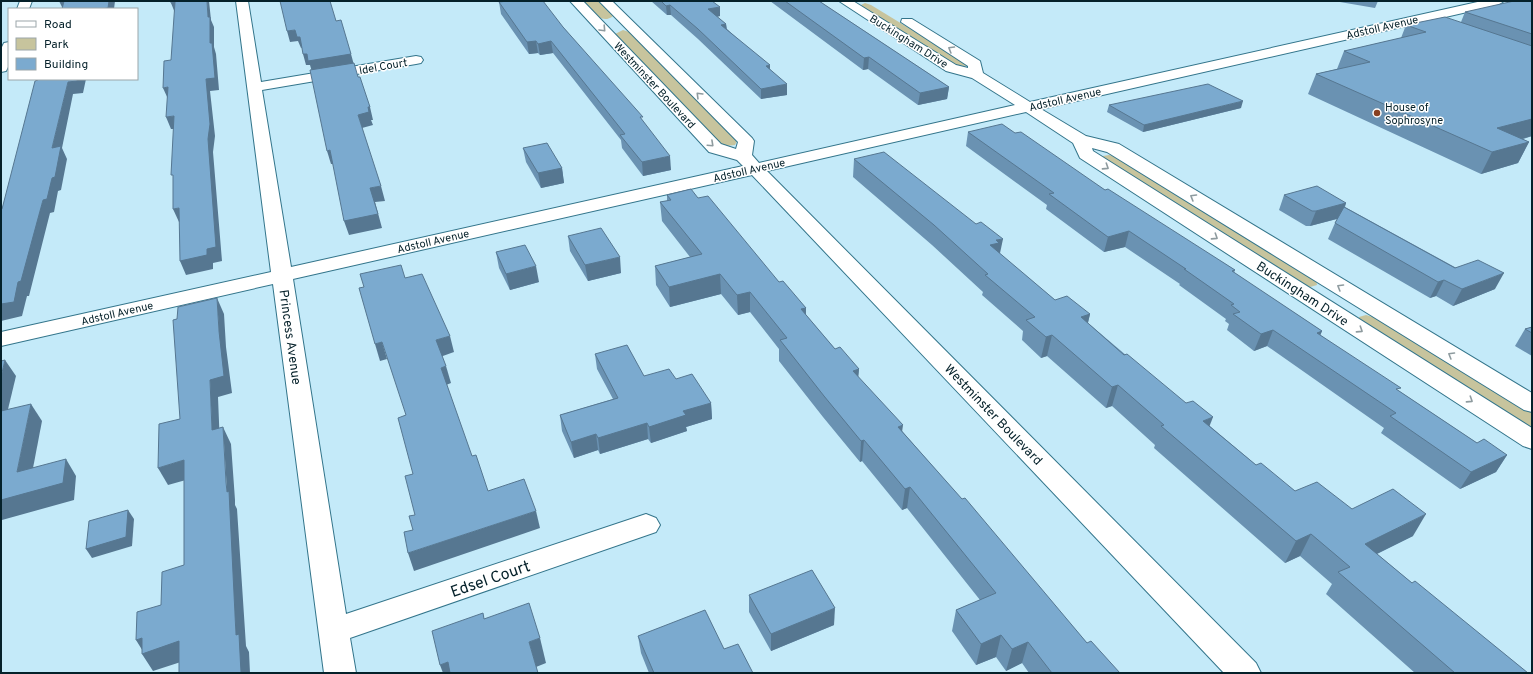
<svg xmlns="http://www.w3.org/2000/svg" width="1533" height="674" font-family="Overpass,sans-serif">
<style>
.green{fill:#c7c49d}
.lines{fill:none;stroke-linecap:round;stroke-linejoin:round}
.minor-casing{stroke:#33758b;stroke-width:2}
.minor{fill:#fff;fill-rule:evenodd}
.wall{fill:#6a92b2}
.shaded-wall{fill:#567791}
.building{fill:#7baacf;stroke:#567791}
.oneway{stroke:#8e9b9f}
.poi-dot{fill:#884020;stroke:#fff;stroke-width:1.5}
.labels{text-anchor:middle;stroke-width:3;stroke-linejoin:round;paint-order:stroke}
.far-street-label{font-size:11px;fill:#05212a;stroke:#fff}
.far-poi-label{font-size:11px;fill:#05212a;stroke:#fff;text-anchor:start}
.street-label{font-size:13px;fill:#05212a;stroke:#fff}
.near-street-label{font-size:16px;fill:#05212a;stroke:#fff}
</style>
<rect width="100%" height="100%" fill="#c4eaf9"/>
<g class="green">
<path d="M582,1H598L613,16C601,26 590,9 582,1Z"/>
<polygon points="865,3 871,5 966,63 966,66 953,65 859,6"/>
<polygon points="623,30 629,32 737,141 735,145 725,146 718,144 615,34"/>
<polygon points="1109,155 1119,157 1316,280 1317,285 1310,287 1297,283 1103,160 1103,156"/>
<polygon points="1366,315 1380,319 1532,413 1532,431 1361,323 1359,317"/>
</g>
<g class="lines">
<defs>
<g id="minor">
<polygon points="20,1 32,1 29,9 17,9"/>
<polygon points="236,1 248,1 261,82 416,56 421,57 423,60 421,63 416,64 262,90 291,267 743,166 737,160 709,152 570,1 583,1 721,144 736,149 738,142 599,1 612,1 752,138 754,141 752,155 759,163 1015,105 972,78 946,71 839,1 853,1 956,65 968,68 968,66 901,22 902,19 912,19 980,61 983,73 1030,102 1482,1 1504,1 1498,5 1041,109 1086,136 1119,144 1532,393 1532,412 1524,410 1107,152 1092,148 1093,151 1532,428 1532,449 1523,446 1080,158 1073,143 1026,112 767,171 1256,663 1261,673 1224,673 752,175 293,279 346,614 646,514 656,518 660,525 656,532 350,638 356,673 324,673 273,284 1,346 1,332 271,272"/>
<polygon points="9,42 9,65 6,71 1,72 1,49 4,43"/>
</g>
</defs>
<use href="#minor" class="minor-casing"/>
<use href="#minor" class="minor"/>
</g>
<g class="wall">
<polygon points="651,1 712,1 720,16 717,17 726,24 727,29 770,69 787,95 761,99 698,39 671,15 667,15"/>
<polygon points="770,1 819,1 949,87 947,99 918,105 868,69 863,70"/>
<polygon points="1334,1 1378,1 1375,8"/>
<polygon points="1532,1 1532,136 1523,139 1529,142 1518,163 1481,174 1308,94 1316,74 1337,69 1344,51 1401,38 1406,25 1461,22 1465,12"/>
<polygon points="499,2 563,27 643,121 671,170 643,176 622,148 621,140 553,53 540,55 538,53 529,54 501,14"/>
<polygon points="1109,105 1241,108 1143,132 1107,112"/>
<polygon points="968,132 1015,133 1105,190 1235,270 1234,273 1322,331 1320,335 1399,391 1477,443 1507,455 1496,472 1460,489 1381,433 1384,428 1267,346 1254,351 1227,330 1229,324 1225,321 1226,319 1179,285 1180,284 1125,247 1104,252 1046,209 1047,205 966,146"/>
<polygon points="523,148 562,168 564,183 541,188 526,162"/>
<polygon points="854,159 1000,254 1055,300 1090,314 1088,323 1256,465 1295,491 1352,509 1413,536 1377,554 1412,583 1528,673 1415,673 1326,594 1332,584 1300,556 1285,563 1154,448 1155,445 1112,406 1106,408 1047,356 1041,358 1022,340 1023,331 982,295 983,292 932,245 853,177"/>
<polygon points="667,195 698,198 779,282 806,308 806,315 835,349 859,369 858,377 902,431 1087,643 1120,673 1029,673 1022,663 1006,671 996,657 976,665 952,631 956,610 980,600 907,508 902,510 862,461 860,462 823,417 779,361 779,349 750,312 738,315 721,294 670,307 656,285 655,266 690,257 662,221 660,202 667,201"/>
<polygon points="1284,195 1346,203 1345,207 1495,289 1453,306 1436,296 1430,298 1328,239 1335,223 1337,219 1310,226 1306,226 1279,210"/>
<polygon points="568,236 621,273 588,281 570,251"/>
<polygon points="496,252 539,282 510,290 499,268"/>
<polygon points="1532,327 1532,356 1515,346 1525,329"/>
<polygon points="595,354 644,376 676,379 711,403 712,419 686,427 687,431 651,443 648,439 600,454 598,450 574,458 562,431 560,415 613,399 597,369"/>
<polygon points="749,595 834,625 771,651 749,612"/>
<polygon points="638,636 724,649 753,673 649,673 641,653"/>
</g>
<g class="shaded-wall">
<polygon points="59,1 66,1 63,9"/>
<polygon points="109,1 115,1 114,9 102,9"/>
<polygon points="207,1 209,1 211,20 214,27 214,47 216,54 219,90 210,91 215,136 213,152 222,261 213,263 213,269 186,275 180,261 207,249 208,139 206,79 208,17"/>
<polygon points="175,2 175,13 171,3"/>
<polygon points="670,5 671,15 667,15 666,6"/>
<polygon points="720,7 720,16 708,18 708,9"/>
<polygon points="726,24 727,34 721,25"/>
<polygon points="295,30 300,37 304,47 301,48 298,41 290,42 287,31"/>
<polygon points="536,41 538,53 529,54 527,42"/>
<polygon points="551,41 553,53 540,55 538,44"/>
<polygon points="303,54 351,54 354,65 312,72 310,65 306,65"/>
<polygon points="869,57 868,69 863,70 864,58"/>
<polygon points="770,65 770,75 766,66"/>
<polygon points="78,79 86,79 83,93 73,94 62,148 67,159 61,190 58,191 54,212 50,213 29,296 27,296 22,316 1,321 1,304 18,282 43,200 52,178 52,148 68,82"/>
<polygon points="787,84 787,95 761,99 761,89"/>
<polygon points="168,87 168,99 163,88"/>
<polygon points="949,87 947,99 918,105 920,93"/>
<polygon points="1243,101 1241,108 1143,132 1144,125"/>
<polygon points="368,107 370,107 373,120 371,120 373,125 362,128 358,115"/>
<polygon points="174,116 179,129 171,129 166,117"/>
<polygon points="1532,119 1532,136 1486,149 1497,128"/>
<polygon points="1529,142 1518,163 1481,174 1492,152"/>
<polygon points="330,150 334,164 331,164 327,151"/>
<polygon points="670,156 671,170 643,176 642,162"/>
<polygon points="562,168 564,183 541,188 538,173"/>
<polygon points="381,186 385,201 375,202 382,228 349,235 344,221 370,188"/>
<polygon points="1346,203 1340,218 1310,226 1316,211"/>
<polygon points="179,208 185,221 179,222 173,209"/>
<polygon points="1129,231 1125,247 1104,252 1108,237"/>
<polygon points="1003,239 999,258 990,245 996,240"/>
<polygon points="620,257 621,273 588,281 585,265"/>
<polygon points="536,266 539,282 510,290 506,274"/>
<polygon points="1504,273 1495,289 1453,306 1462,289"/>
<polygon points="720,274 721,294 670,307 669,287"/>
<polygon points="1444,280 1436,296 1430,298 1438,282"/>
<polygon points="750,292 750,312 738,315 737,295"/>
<polygon points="217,298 224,314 226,347 232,393 218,397 220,447 212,430 210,380 219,331"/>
<polygon points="806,308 805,328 801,309"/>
<polygon points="1090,314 1085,334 1081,317"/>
<polygon points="1273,330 1267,346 1254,351 1261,334"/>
<polygon points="1322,331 1315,348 1317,333"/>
<polygon points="1052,335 1047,356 1041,358 1046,337"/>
<polygon points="450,336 454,352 440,357 436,340"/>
<polygon points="382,342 387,359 380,361 375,344"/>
<polygon points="5,360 16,376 3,430 1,428 1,377"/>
<polygon points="446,366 451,383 446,385 441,368"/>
<polygon points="859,369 857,390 853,371"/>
<polygon points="1118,385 1112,406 1106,408 1112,387"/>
<polygon points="711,403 712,419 686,427 687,431 651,443 649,427 683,411"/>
<polygon points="31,404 42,421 29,489 17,472"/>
<polygon points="1213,417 1205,438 1203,421"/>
<polygon points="647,423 648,439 600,454 598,438"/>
<polygon points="903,425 900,447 898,427"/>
<polygon points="223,427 231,444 235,500 235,505 237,509 246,646 249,652 250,673 241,673 236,635"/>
<polygon points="596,434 598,450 574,458 571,442"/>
<polygon points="864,440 862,461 860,462 861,441"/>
<polygon points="1507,455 1496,472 1460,489 1471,472"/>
<polygon points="66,459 76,476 74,500 2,520 1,524 1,500"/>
<polygon points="184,460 193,478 168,485 158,468"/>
<polygon points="910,487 907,508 902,510 905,489"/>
<polygon points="128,510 134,519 132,546 92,558 86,549"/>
<polygon points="536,511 540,528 414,571 408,553"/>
<polygon points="1426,514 1413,536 1352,566 1365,544"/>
<polygon points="1311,534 1300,556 1285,563 1296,541"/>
<polygon points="835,608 834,625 771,651 771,634"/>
<polygon points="1001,635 996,657 976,665 981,644"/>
<polygon points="142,638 179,641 190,659 153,671 142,654 144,653 136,640"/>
<polygon points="540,638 546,663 536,667 529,642"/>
<polygon points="1028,642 1022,663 1006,671 1012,649"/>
<polygon points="448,662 452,673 443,673 440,665"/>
</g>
<g class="building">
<polygon points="64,1 109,1 108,8 102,9 62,9"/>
<polygon points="171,1 207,1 208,17 210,17 210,43 212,43 215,78 206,79 210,124 208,139 216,247 207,249 207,255 180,261 179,208 173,209 173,175 171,175 174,116 166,117 168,87 163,88 164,61 171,60 175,2 171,3"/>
<polygon points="280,1 330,1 336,21 341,20 351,54 308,61 307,54 303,54 300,37 297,37 295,30 287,31"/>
<polygon points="508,1 543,1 563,27 643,117 640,117 670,156 642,162 620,135 625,134 551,41 538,44 536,41 527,42 499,2"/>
<polygon points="661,1 712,1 720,7 708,9 726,24 721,25 770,65 766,66 787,84 761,89 698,29 670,5 666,6"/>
<polygon points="785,1 819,1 949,87 920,93 869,57 864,58"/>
<polygon points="1514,1 1532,1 1532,34 1465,12"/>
<polygon points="1445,17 1532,46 1532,119 1497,128 1529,142 1492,152 1316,74 1370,62 1344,51 1426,32 1406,25"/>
<polygon points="354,63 358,77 360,77 370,107 368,107 369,112 358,115 381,186 370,188 378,214 344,221 330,150 327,151 310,70"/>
<polygon points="39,79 78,79 77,81 68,82 52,148 61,146 55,177 52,178 47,199 43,200 21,281 18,282 14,302 1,304 1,209 2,209 35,81 38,80"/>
<polygon points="1208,84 1243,101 1144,125 1109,105"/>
<polygon points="1002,124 1015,133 1021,132 1105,190 1108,189 1235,270 1232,271 1322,331 1317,333 1401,388 1396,389 1477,443 1484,439 1507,455 1471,472 1390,416 1396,413 1273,330 1261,334 1233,314 1240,312 1231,305 1234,304 1184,269 1186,269 1129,231 1108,237 1049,194 1054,193 968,132"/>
<polygon points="547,143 562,168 538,173 523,148"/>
<polygon points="884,152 976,224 981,222 1003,239 996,240 999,243 990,245 1055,300 1067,296 1090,314 1081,317 1124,355 1127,354 1186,403 1193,401 1213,417 1203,421 1256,465 1261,463 1295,491 1317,482 1352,509 1393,489 1426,514 1365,544 1412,583 1415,581 1528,673 1455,673 1338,572 1350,567 1311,534 1296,541 1161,426 1164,425 1118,385 1112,387 1052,335 1046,337 1026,320 1035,317 985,275 988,274 934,225 854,159"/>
<polygon points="1317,186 1346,203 1316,211 1312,211 1284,195"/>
<polygon points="691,189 698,198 708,196 779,282 783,281 806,308 801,309 835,349 840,347 859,369 853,371 903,425 898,427 962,499 965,498 1087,643 1091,641 1120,673 1052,673 1028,642 1012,649 1001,635 981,644 956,610 996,593 910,487 905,489 864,440 861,441 824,396 780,340 787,338 750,292 737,295 720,274 669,287 655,266 702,254 660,202 671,200 667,195"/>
<polygon points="1344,207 1455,268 1478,260 1504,273 1462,289 1444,280 1438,282 1335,223"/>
<polygon points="601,228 620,257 585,265 568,236"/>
<polygon points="525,245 536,266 506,274 496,252"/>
<polygon points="401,265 405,278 422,274 450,336 436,340 446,366 441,368 472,456 476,455 488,491 524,479 536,511 408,553 404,532 413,530 409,516 415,515 405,476 413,474 398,418 406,415 382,342 375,344 359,288 364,287 360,274"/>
<polygon points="217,298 219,331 224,376 210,380 212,430 223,427 226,482 227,492 229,491 236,635 239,634 241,673 179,673 179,641 142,654 142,638 136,640 137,612 161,605 162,572 184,565 184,460 158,468 159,424 180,419 173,320 177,319 178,307"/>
<polygon points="1532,327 1532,333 1525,329"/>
<polygon points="627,345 644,376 669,369 676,379 692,374 711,403 683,411 686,415 649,427 647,423 598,438 596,434 571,442 560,415 618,398 595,354"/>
<polygon points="5,360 1,377 1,361"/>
<polygon points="31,404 17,472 66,459 63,483 1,500 1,411"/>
<polygon points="128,510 126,537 86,549 89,521"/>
<polygon points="812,570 835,608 771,634 749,595"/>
<polygon points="529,603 540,638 529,642 538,673 450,673 448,662 440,665 432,631 483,613 484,619"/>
<polygon points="705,610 724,649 738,644 753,673 654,673 638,636"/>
</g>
<defs><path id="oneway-chevron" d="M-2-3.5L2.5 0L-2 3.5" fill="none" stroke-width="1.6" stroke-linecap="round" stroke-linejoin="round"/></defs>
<g class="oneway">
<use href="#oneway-chevron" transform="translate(603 29) rotate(47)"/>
<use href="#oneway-chevron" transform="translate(951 49) rotate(-149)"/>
<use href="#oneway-chevron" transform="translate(699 95) rotate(-135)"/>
<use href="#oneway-chevron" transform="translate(711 144) rotate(43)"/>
<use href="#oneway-chevron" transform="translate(1106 167) rotate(33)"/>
<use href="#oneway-chevron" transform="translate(1193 197) rotate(-149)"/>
<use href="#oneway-chevron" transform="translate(1215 237) rotate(33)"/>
<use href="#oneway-chevron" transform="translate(1340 287) rotate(-149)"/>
<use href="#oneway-chevron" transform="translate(1360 330) rotate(33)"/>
<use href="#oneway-chevron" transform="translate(1451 355) rotate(-149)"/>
<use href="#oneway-chevron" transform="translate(1470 400) rotate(33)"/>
</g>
<circle class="poi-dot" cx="1377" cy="113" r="4"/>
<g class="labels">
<g class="far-street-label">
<text transform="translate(1382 27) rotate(-13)" y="4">Adstoll Avenue</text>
<text transform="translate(909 41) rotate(32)" y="4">Buckingham Drive</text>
<text transform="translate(383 66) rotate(-10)" y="4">Idel Court</text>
<text transform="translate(655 85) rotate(47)" y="4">Westminster Boulevard</text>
<text transform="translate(1065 99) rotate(-13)" y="4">Adstoll Avenue</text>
<text transform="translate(749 170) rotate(-13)" y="4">Adstoll Avenue</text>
<text transform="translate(433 241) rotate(-13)" y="4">Adstoll Avenue</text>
<text transform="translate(117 313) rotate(-13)" y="4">Adstoll Avenue</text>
</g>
<g class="far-poi-label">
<text x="1385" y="111">House of<tspan x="1385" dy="13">Sophrosyne</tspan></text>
</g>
<g class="street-label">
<text transform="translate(1303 293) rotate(33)" y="5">Buckingham Drive</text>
<text transform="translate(291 337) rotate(82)" y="5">Princess Avenue</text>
<text transform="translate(994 414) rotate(46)" y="5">Westminster Boulevard</text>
</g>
<g class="near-street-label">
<text transform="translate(490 578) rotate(-19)" y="6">Edsel Court</text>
</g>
</g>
<rect width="1533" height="674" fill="none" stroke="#05212a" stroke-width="4"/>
<rect x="8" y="8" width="130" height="72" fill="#ffffff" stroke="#9ba6aa"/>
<rect x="16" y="21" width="20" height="6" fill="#ffffff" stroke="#9ba6aa"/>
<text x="44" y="28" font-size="12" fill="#05212a">Road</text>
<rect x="16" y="38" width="20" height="12" fill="#c7c49d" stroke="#9ba6aa"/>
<text x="44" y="48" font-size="12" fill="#05212a">Park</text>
<rect x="16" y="58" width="20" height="12" fill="#7baacf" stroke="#9ba6aa"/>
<text x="44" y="68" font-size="12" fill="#05212a">Building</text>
</svg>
